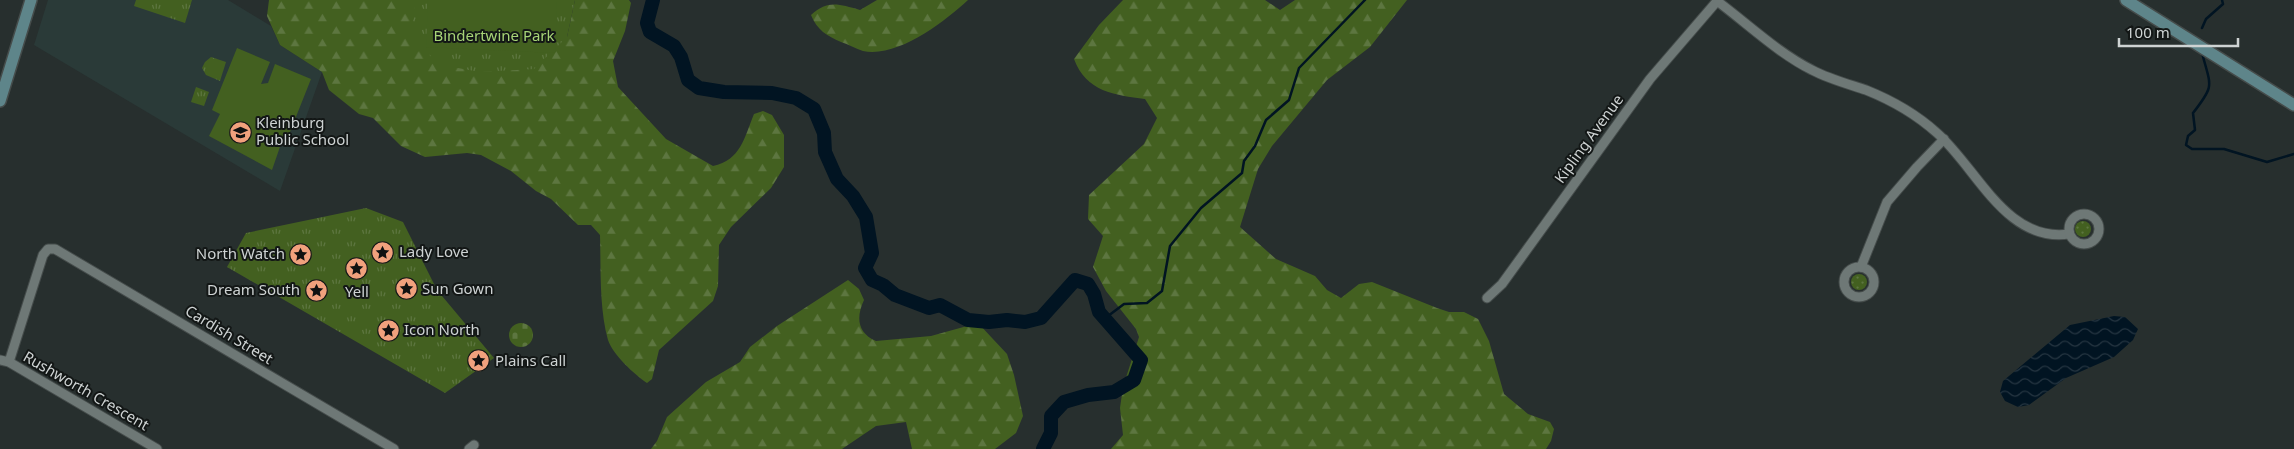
<svg xmlns="http://www.w3.org/2000/svg" width="2294" height="449" font-family="'Noto Sans',sans-serif">
<style>
.built{fill:#2a3a38}
.grass{fill:url(#grass-dots)}
.forest{fill:url(#forest-firs)}
.cemetery{fill:url(#cemetery-stones)}
.park{fill:url(#park-tufts)}
.garden{fill:#436020}
.water{fill:url(#water-waves)}
.lines{fill:none;stroke-linecap:round;stroke-linejoin:round}
.stream{stroke:#011422;stroke-width:2.5}
.river{stroke:#011422;stroke-width:14}
.street-casing{stroke:#454c4b;stroke-width:11}
.secondary-casing{stroke:#454c4b;stroke-width:14}
.street{stroke:#6e7876;stroke-width:9}
.secondary{stroke:#5e858a;stroke-width:11}
.labels{text-anchor:middle;stroke-width:4;stroke-linejoin:round;paint-order:stroke}
.park-label{font-size:15px;fill:#a7d477;stroke:#131716}
.poi-label{font-size:15px;fill:#ced3d3;stroke:#131716;text-anchor:start}
.street-label{font-size:15px;fill:#ced3d3;stroke:#131716}
</style>
<defs>
<pattern id="grass-dots" width="8" height="8" patternUnits="userSpaceOnUse" patternTransform="scale(1.25)"><rect width="8" height="8" fill="#436020"/><path d="M2 2h.1M6 6h.1" fill="none" stroke="#5d7640" stroke-width="1.8" stroke-linecap="round"/></pattern>
<pattern id="forest-firs" width="22" height="20" patternUnits="userSpaceOnUse" patternTransform="scale(1.25)"><rect width="22" height="20" fill="#436020"/><path d="M5 1l3.5 6h-7zM16 11l3.5 6h-7z" fill="#5d7640"/></pattern>
<pattern id="cemetery-stones" width="16" height="16" patternUnits="userSpaceOnUse" patternTransform="scale(1.25)"><rect width="16" height="16" fill="#436020"/><path d="M2 7V4a2 2 0 0 1 4 0v3zM10 15v-3a2 2 0 0 1 4 0v3z" fill="#5d7640"/></pattern>
<pattern id="park-tufts" width="24" height="20" patternUnits="userSpaceOnUse" patternTransform="scale(1.25)"><rect width="24" height="20" fill="#436020"/><path d="M3 7l-1-3M5 7V3M7 7l1-3M15 17l-1-3M17 17v-4M19 17l1-3" fill="none" stroke="#5d7640"/></pattern>
<pattern id="water-waves" width="16" height="10" patternUnits="userSpaceOnUse" patternTransform="scale(1.25)"><rect width="16" height="10" fill="#011422"/><path d="M0 5q4-4 8 0t8 0" fill="none" stroke="#253541"/></pattern>
</defs>
<rect width="100%" height="100%" fill="#272f2e"/>
<polygon class="built" points="48,0 228,0 271,26 280,45 322,72 280,191 34,45"/>
<g class="grass">
<circle cx="2083" cy="229" r="8"/>
<circle cx="1859" cy="282" r="8"/>
</g>
<g class="forest">
<path d="M269,0H415L567,37L575,0H629L631,3L625,31L613,61L618,87L666,139L713,166C741,160 744,138 754,114L763,111L772,115L784,135V167L771,188L731,227L719,245L718,286L713,301L659,350L652,379L647,383C634,374 613,355 608,340C599,308 601,268 600,235L591,225H578L551,199L536,191L511,171L481,155L467,153L425,157L401,146L373,118L359,114L329,90L322,72L280,45L267,16Z"/>
<path d="M877,0H968C944,22 898,58 863,51C856,49 848,44 841,42C827,36 817,30 811,15C828,0 838,4 860,10Z"/>
<path d="M1123,0H1265L1280,10L1295,0H1407L1370,47L1327,80L1272,146L1258,169L1240,227L1276,259L1315,276L1327,290L1341,298L1359,284L1372,282L1437,308L1449,312H1464L1478,319L1489,341L1504,394L1528,414L1550,422L1554,429L1551,441L1546,449H1111L1123,435L1120,408L1123,387L1139,337L1136,329L1106,291L1093,267L1103,236L1088,219L1089,195L1144,144L1157,118L1145,99C1115,95 1086,92 1074,59L1099,25Z"/>
<path d="M848,280L859,289L864,300C856,317 857,333 876,341L931,336L978,323L1007,354L1014,375L1023,416L1016,433L995,449H912L906,422L876,426L842,449H651L657,441L667,417L706,382L740,362L750,347L777,326Z"/>
</g>
<circle class="cemetery" cx="521" cy="335" r="12"/>
<g class="park">
<polygon points="136,0 192,0 185,23 134,6"/>
<polygon points="415,0 575,0 567,37 534,69 480,72 441,65 431,57 412,31"/>
<polygon points="211,57 226,62 220,81 206,75 202,68 205,62"/>
<polygon points="196,87 209,92 204,106 191,102"/>
<polygon points="366,208 403,222 437,290 494,358 445,393 227,267 246,233"/>
</g>
<g class="garden">
<polygon points="428,0 557,0 555,53 426,47"/>
<polygon points="237,48 270,62 261,84 268,83 275,64 311,79 286,142 282,141 272,170 209,136 220,114 212,110"/>
</g>
<polygon class="water" points="2114,316 2125,317 2138,329 2133,340 2114,357 2066,378 2029,405 2018,407 2005,401 2000,392 2003,381 2070,325"/>
<g class="lines">
<g class="stream">
<polyline points="2202,28 2206,19 2223,4 2222,0"/>
<path d="M2202,53C2211,87 2215,85 2193,113L2195,130L2188,136L2186,145L2192,149H2224L2267,162L2294,154"/>
<polyline points="1104,319 1124,304 1147,303 1162,291 1170,246 1201,208 1242,173 1244,161 1255,146 1266,120 1289,100 1299,68 1365,0"/>
</g>
<polyline class="river" points="653,0 647,23 650,32 674,46 681,57 688,80 699,88 724,92 772,93 796,98 814,109 824,133 825,152 837,179 853,196 866,217 872,253 865,268 872,280 883,285 895,295 929,308 940,305 968,320 989,322 1007,320 1025,322 1041,318 1075,280 1088,284 1094,294 1099,312 1141,360 1134,380 1114,392 1088,395 1064,402 1051,416 1051,433 1043,449"/>
<defs>
<g id="street">
<path d="M1717,1C1748,24 1778,53 1812,70C1829,79 1848,84 1866,90C1891,100 1916,114 1937,133C1977,168 2006,243 2069,234"/>
<circle cx="2084" cy="229" r="15"/>
<circle cx="1859" cy="282" r="15"/>
<polyline points="1861,267 1887,202 1917,167 1944,139"/>
<polyline points="1487,298 1502,284 1650,79 1718,0"/>
<polyline points="0,360 9,362 157,449"/>
<polyline points="9,362 43,255 48,249 55,249 394,449"/>
<polyline points="469,449 474,445"/>
</g>
<g id="secondary">
<polyline points="2126,0 2294,105"/>
<polyline points="0,101 31,0"/>
</g>
</defs>
<use href="#street" class="street-casing"/>
<use href="#secondary" class="secondary-casing"/>
<use href="#street" class="street"/>
<use href="#secondary" class="secondary"/>
</g>
<defs>
<symbol id="school-disc" viewBox="-11 -11 22 22"><circle r="9.5" fill="#f1a17d" stroke="#131716"/><path d="M0-5L7-2L0 1L-7-2ZM-4 1L0 2.5L4 1V4Q0 6-4 4Z" fill="#111"/></symbol>
<symbol id="sight-disc" viewBox="-11 -11 22 22"><circle r="9.5" fill="#f1a17d" stroke="#131716"/><path d="M0-6L1.8-2.2L6-1.7L2.9 1.2L3.7 5.4L0 3.3L-3.7 5.4L-2.9 1.2L-6-1.7L-1.8-2.2Z" fill="#111"/></symbol>
</defs>
<g fill-rule="evenodd">
<use href="#school-disc" x="228" y="120" width="25" height="25"/>
<use href="#sight-disc" x="370" y="240" width="25" height="25"/>
<use href="#sight-disc" x="288" y="242" width="25" height="25"/>
<use href="#sight-disc" x="344" y="256" width="25" height="25"/>
<use href="#sight-disc" x="394" y="276" width="25" height="25"/>
<use href="#sight-disc" x="304" y="278" width="25" height="25"/>
<use href="#sight-disc" x="376" y="318" width="25" height="25"/>
<use href="#sight-disc" x="466" y="348" width="25" height="25"/>
</g>
<g class="labels">
<g class="park-label">
<text x="494" y="41">Bindertwine Park</text>
</g>
<g class="poi-label">
<text x="256" y="128">Kleinburg<tspan x="256" dy="17">Public School</tspan></text>
<text x="399" y="257">Lady Love</text>
<text x="285" y="259" text-anchor="end">North Watch</text>
<text x="422" y="294">Sun Gown</text>
<text x="300" y="295" text-anchor="end">Dream South</text>
<text x="357" y="297" text-anchor="middle">Yell</text>
<text x="404" y="335">Icon North</text>
<text x="495" y="366">Plains Call</text>
</g>
<g class="street-label">
<text transform="translate(1589 139) rotate(-54)" y="5">Kipling Avenue</text>
<text transform="translate(229 335) rotate(31)" y="5">Cardish Street</text>
<text transform="translate(86 391) rotate(30)" y="5">Rushworth Crescent</text>
</g>
</g>
<path d="M2119 38v8h119v-8" fill="none" stroke="#ced3d3" stroke-width="2.5"/>
<text x="2126" y="38" font-size="15" fill="#ced3d3" stroke="#131716" stroke-width="4" paint-order="stroke">100 m</text>
</svg>
